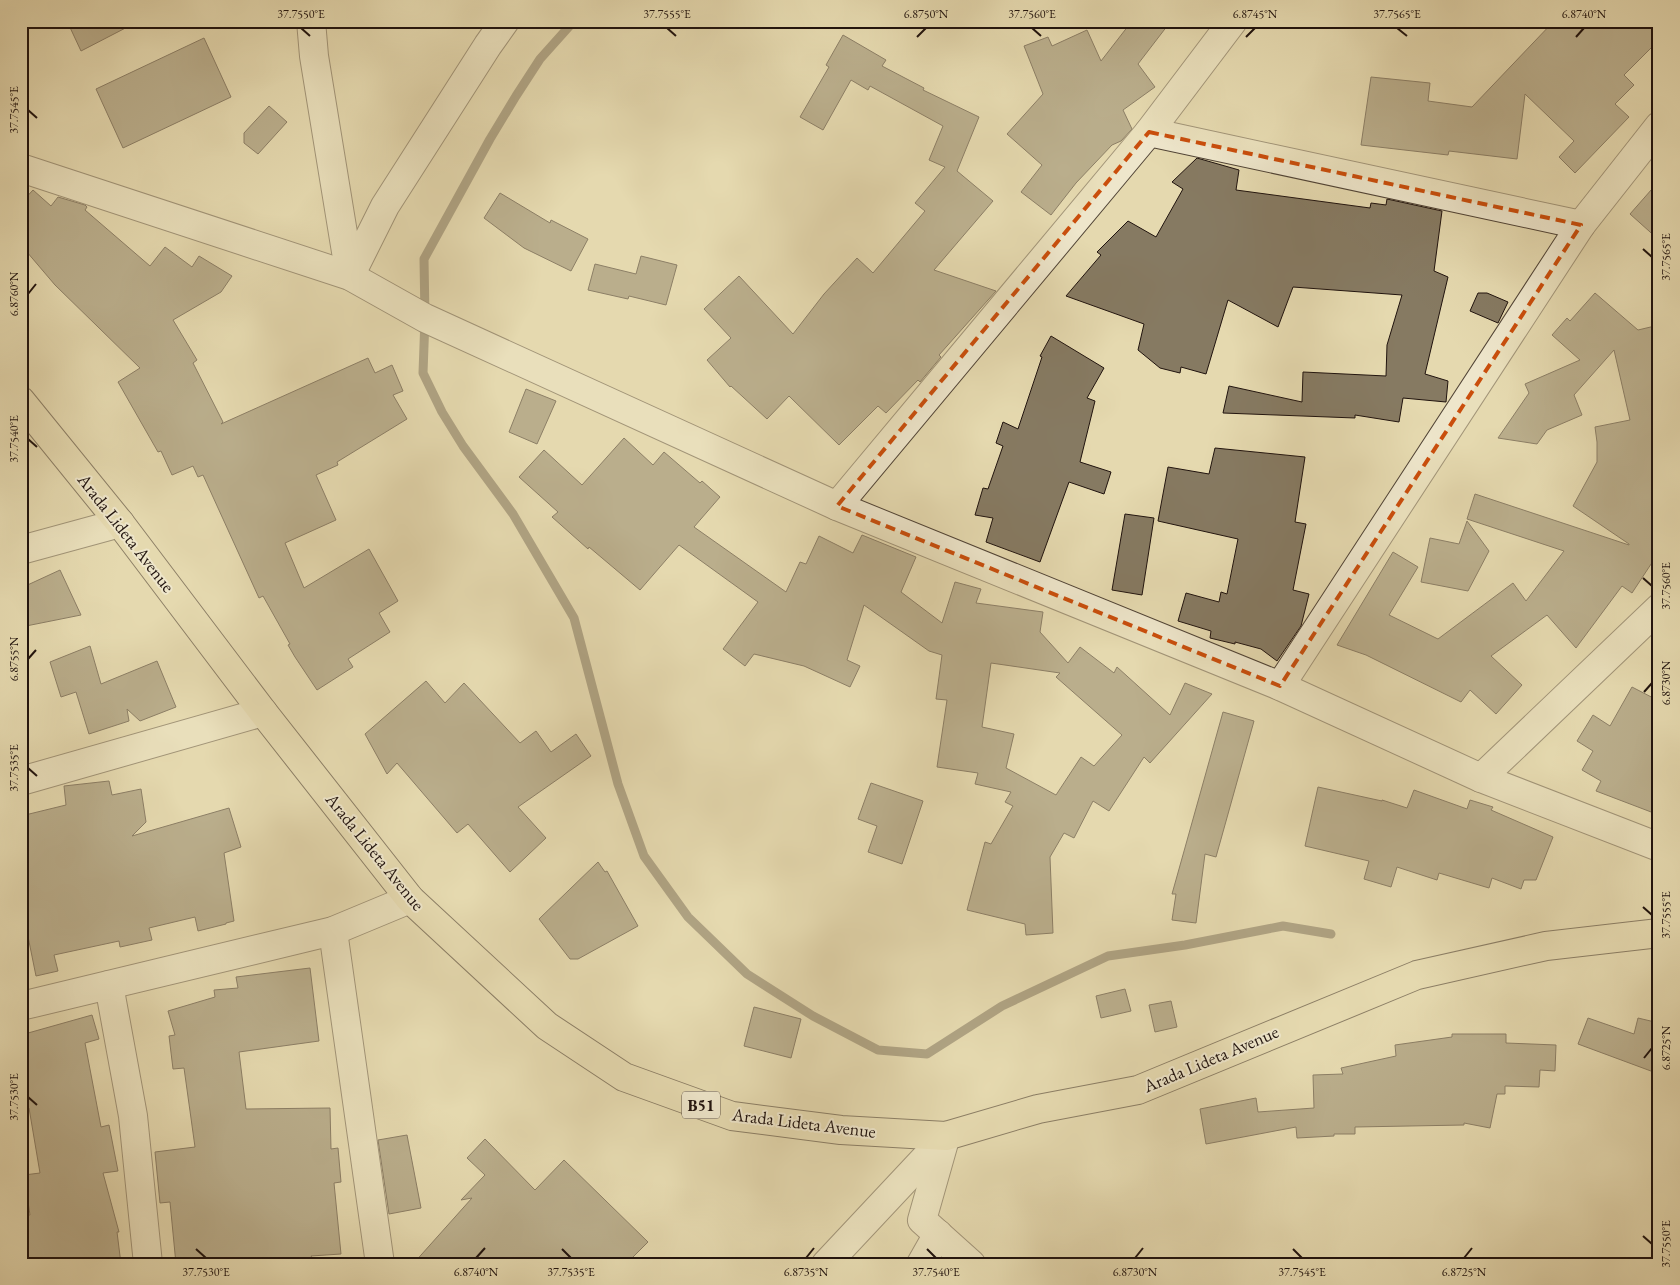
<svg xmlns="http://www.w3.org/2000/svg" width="1680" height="1285" font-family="'EB Garamond',serif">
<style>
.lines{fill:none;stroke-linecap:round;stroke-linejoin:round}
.stream{stroke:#6e624e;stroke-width:9}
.building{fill:#867a62;stroke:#20130e;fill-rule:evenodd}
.minor-casing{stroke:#514436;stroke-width:30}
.highway-casing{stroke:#20130e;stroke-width:30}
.minor{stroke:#eee6cb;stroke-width:28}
.highway{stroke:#e5d9af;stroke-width:28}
.marked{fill:none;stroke:#ca4e0c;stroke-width:4;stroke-dasharray:10 6;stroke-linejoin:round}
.ticks{fill:none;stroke:#20130e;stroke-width:2}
.labels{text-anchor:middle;stroke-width:4;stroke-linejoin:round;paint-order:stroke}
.shield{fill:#eee6cb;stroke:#5e5247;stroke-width:1}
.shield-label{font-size:16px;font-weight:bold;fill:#20130e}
.street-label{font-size:18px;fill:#20130e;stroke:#eee6cb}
.neatline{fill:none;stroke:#20130e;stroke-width:2}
.ticks-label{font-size:12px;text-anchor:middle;fill:#20130e}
</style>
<rect width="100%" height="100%" fill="#e5d9af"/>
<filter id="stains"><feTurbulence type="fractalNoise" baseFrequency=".004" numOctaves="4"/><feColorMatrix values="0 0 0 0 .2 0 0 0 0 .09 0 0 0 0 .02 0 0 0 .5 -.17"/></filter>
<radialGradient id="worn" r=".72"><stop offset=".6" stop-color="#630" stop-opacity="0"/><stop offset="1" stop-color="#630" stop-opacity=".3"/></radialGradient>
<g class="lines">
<polyline class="stream" points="574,21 540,59 516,96 490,139 424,259 425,318 423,373 442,412 463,446 513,514 574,618 618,784 644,856 688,917 747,974 813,1016 878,1050 927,1054 1002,1006 1108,956 1185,945 1283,926 1331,934"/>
</g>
<g class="building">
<polygon points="67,21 139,21 81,51"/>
<polygon points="1132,21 1171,21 1138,64 1155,87 1123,110 1132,129 1121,141 1112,145 1076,183 1051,215 1021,192 1042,165 1007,134 1043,94 1024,46 1048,37 1052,46 1087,30 1101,61"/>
<polygon points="1554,21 1659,21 1659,40 1624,75 1634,85 1615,104 1629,117 1575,173 1559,157 1574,141 1525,94 1517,159 1449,151 1448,155 1361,145 1371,77 1430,83 1428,101 1472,107"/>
<polygon points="843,35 886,60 882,66 924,88 923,90 979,117 957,171 993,201 934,270 996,291 939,355 941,357 920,382 918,380 886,413 878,406 839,445 789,396 767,419 731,386 730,387 707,360 731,338 704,309 739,276 793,334 824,294 857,258 873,273 925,211 915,203 945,167 929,160 943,126 870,86 868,90 851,80 823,130 800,117 829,67 826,65"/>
<polygon points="204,38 231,97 123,148 96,89"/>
<polygon points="269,106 287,122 258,154 244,143 244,133"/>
<polygon points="1197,158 1239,170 1236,190 1370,208 1371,203 1386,205 1387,199 1442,211 1434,271 1448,277 1425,374 1448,381 1446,402 1403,398 1399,422 1355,415 1355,418 1223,413 1229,386 1302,402 1303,372 1386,376 1387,345 1402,295 1293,287 1278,327 1228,300 1206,374 1181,367 1180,373 1160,368 1138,350 1144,324 1066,296 1101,255 1097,252 1128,221 1156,237 1183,189 1172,182"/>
<polygon points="1659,181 1659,240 1630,214"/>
<polygon points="33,190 51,206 58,197 85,205 87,207 85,210 150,266 165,247 192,267 199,256 232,276 221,292 173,320 197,360 193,363 223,422 221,424 368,358 375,373 392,365 403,391 393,395 407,419 337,462 338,465 316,475 336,520 285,543 304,588 369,549 398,601 379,613 390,632 348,659 353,667 317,690 295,657 288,645 290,644 263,596 259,598 203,475 198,477 193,466 172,475 161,451 158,452 118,382 140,368 55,285 21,245 21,203"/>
<polygon points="500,193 550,223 551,220 588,239 571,271 524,248 484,218"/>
<polygon points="641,256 677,265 666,305 629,296 628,299 588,290 595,264 636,274"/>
<polygon points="1478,293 1487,293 1508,302 1498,323 1470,311"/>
<polygon points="1595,293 1638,330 1659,325 1659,552 1632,593 1622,586 1576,648 1547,615 1491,656 1522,685 1496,714 1470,690 1461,702 1366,655 1337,645 1393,552 1418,567 1389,615 1438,639 1513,583 1526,601 1564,551 1467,519 1475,494 1629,545 1629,544 1573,506 1597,462 1597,442 1595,427 1630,420 1614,350 1574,395 1582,415 1547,430 1537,444 1498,438 1529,393 1525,384 1580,360 1552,335 1567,318 1570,321"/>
<polygon points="1051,336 1104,368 1087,398 1095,401 1080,462 1111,472 1104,494 1069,482 1040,562 986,542 993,518 975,515 983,488 988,489 1003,446 996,443 1003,422 1018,429 1042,357 1040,356"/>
<polygon points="526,389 556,401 537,444 509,432"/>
<path d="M624,438L653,465L664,452L700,483L702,481L720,497L694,527L786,592L800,562L806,564L819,536L853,553L862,535L916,557L901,592L942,623L955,582L981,589L976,603L1043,612L1040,632L1068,663L1080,647L1114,673L1117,667L1170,715L1185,683L1212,694L1150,763L1144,757L1109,811L1093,801L1074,838L1064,833L1050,857L1053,933L1026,935L1025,924L967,910L985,842L991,844L1013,806L1005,802L1011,792L975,784L978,773L937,767L947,700L936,699L942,655L929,651L864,605L847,660L860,666L850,687L804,666L754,654L745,666L723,649L758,602L679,545L640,590L589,547L588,549L552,517L558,512L519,477L544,450L582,485ZM991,663L1060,673L1056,677L1122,735L1094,766L1081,757L1056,795L1006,768L1014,734L982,727Z"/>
<polygon points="1215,448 1305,457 1295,522 1306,524 1293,590 1309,594 1301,626 1277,661 1261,649 1235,642 1235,644 1210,638 1211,631 1178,621 1186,593 1219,602 1221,592 1227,594 1238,539 1158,521 1168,467 1209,474"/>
<polygon points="1125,514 1154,518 1142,595 1112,590"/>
<polygon points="1467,521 1489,551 1468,591 1421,582 1430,538 1459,544"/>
<polygon points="60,570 81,615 21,627 21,588"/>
<polygon points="90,646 101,684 157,661 176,707 140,721 127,709 129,721 89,734 76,692 61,697 50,662"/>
<polygon points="426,681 445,703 464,683 520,743 536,731 551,752 576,734 591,756 518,807 546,838 510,872 468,824 457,833 397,763 387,774 365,734"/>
<polygon points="1632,687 1659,701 1659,815 1596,791 1601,781 1582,770 1593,751 1577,741 1593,715 1610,726"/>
<polygon points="1223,712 1254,721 1216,857 1205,854 1196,923 1172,920 1176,894 1172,894"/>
<polygon points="109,781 112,795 141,789 146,822 132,836 229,808 241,847 224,853 234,921 226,923 226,924 198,931 195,917 149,928 152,940 120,947 119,941 54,955 58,971 36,976 21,902 21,816 66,805 64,786"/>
<polygon points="871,783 923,801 902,864 868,852 877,826 858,819"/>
<polygon points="1318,787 1382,801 1382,800 1407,808 1414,790 1467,809 1470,800 1493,807 1491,810 1553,837 1536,880 1524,880 1521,889 1492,878 1489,888 1439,873 1437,880 1397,867 1391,887 1364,879 1369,861 1305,846"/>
<polygon points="598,862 605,872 607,871 638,926 578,959 570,959 539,919"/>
<polygon points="310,968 319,1041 239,1052 246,1109 330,1108 331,1149 338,1148 341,1182 334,1183 341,1254 311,1256 317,1264 176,1264 170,1202 160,1203 155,1152 195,1147 184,1068 173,1069 169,1036 175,1035 168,1011 215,997 214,990 238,988 236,977"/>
<polygon points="1125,989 1131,1011 1101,1018 1096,996"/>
<polygon points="1171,1001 1177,1027 1155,1032 1149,1005"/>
<polygon points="754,1007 801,1019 791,1058 744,1046"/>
<polygon points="92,1015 99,1039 85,1043 101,1127 109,1125 118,1171 103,1173 119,1232 117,1232 121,1264 21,1264 21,1219 26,1218 26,1215 30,1215 24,1175 40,1173 29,1108 21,1110 21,1035"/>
<polygon points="1588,1018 1634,1034 1638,1018 1659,1023 1659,1074 1578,1044"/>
<polygon points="1452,1034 1506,1034 1506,1043 1556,1045 1555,1071 1540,1070 1539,1087 1505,1086 1505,1094 1497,1094 1490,1128 1464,1123 1464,1125 1355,1127 1355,1134 1334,1134 1334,1136 1297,1138 1296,1127 1206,1144 1200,1109 1256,1098 1258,1112 1314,1108 1313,1075 1343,1074 1341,1068 1396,1056 1395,1045 1452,1037"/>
<polygon points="407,1135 421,1208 389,1214 378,1140"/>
<polygon points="485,1139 535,1190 564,1160 648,1242 626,1264 413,1264 472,1198 461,1200 485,1175 467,1158"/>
</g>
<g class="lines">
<defs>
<g id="minor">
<polyline points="311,21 314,56 350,276 385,206 488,45 505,21"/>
<polyline points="1149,132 1581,225"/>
<polyline points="21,168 350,276 425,318 837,506 1280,686 1481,778 1659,847"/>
<polyline points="837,506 1149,132 1233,21"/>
<polyline points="21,550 120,523"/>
<polyline points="1280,686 1581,225 1659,126"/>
<polyline points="1481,778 1659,608"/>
<polyline points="21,781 263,712"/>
<polyline points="333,931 380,1264"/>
<polyline points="109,985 133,1116 148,1264"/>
<polyline points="21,1006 333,931 410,899"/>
<polyline points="945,1139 922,1220 971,1264"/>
<polyline points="826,1264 946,1136"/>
<polyline points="921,1264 938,1234"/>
</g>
<polyline id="highway" points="21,401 120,523 263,712 410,899 547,1026 624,1077 732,1116 841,1130 946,1136 1038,1109 1138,1090 1417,975 1546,946 1659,933"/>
</defs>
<use href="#minor" class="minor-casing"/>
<use href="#highway" class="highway-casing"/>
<use href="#minor" class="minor"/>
<use href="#highway" class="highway"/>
</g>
<path d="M0 0H1680V1285H0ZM1149,132L1581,225L1280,686L837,506Z" fill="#e5d9af" fill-opacity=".55" fill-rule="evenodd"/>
<path class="marked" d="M1149,132L1581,225L1280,686L837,506Z"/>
<path class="ticks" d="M301,28L310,36M667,28L676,36M1032,28L1041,36M1397,28L1407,36M917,37L926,28M1246,37L1255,28M1576,37L1584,28M28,110L37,118M1643,249L1652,257M28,294L36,284M28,439L37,447M1643,578L1652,586M28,659L36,650M1644,692L1652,683M28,768L37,776M1643,907L1652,915M1644,1058L1652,1048M28,1097L37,1105M1643,1236L1652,1244M196,1249L206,1258M562,1249L571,1258M927,1249L936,1258M1293,1249L1302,1258M476,1258L485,1248M806,1258L814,1248M1135,1258L1143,1248M1464,1258L1472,1248"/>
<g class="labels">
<rect class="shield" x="682" y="1091.5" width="38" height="27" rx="4"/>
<g class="shield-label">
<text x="701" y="1111">B51</text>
</g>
<g class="street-label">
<text transform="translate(126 533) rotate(52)" y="6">Arada Lideta Avenue</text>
<text transform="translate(375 852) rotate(51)" y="6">Arada Lideta Avenue</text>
<text transform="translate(1211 1059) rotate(-23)" y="6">Arada Lideta Avenue</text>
<text transform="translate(804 1123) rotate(7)" y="6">Arada Lideta Avenue</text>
</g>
</g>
<rect width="1680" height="1285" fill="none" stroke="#e5d9af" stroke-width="55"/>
<rect x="28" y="28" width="1624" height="1230" class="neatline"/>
<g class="ticks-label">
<text x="301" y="18">37.7550°E</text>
<text x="667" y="18">37.7555°E</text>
<text x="926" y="18">6.8750°N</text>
<text x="1032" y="18">37.7560°E</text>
<text x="1255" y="18">6.8745°N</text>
<text x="1397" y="18">37.7565°E</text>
<text x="1584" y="18">6.8740°N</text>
<text transform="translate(14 110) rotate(-90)" y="4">37.7545°E</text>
<text transform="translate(1666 257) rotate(-90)" y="4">37.7565°E</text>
<text transform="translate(14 294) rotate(-90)" y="4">6.8760°N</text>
<text transform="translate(14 439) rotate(-90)" y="4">37.7540°E</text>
<text transform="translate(1666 586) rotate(-90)" y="4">37.7560°E</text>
<text transform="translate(14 659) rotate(-90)" y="4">6.8755°N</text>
<text transform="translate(1666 683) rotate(-90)" y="4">6.8730°N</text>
<text transform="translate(14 768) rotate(-90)" y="4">37.7535°E</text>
<text transform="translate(1666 915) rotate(-90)" y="4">37.7555°E</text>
<text transform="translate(1666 1048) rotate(-90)" y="4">6.8725°N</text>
<text transform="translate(14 1097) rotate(-90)" y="4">37.7530°E</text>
<text transform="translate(1666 1244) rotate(-90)" y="4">37.7550°E</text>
<text x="206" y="1276">37.7530°E</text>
<text x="476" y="1276">6.8740°N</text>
<text x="571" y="1276">37.7535°E</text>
<text x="806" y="1276">6.8735°N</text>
<text x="936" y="1276">37.7540°E</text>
<text x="1135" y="1276">6.8730°N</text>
<text x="1302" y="1276">37.7545°E</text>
<text x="1464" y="1276">6.8725°N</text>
</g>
<rect width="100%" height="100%" filter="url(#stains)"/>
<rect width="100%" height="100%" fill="url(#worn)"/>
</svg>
